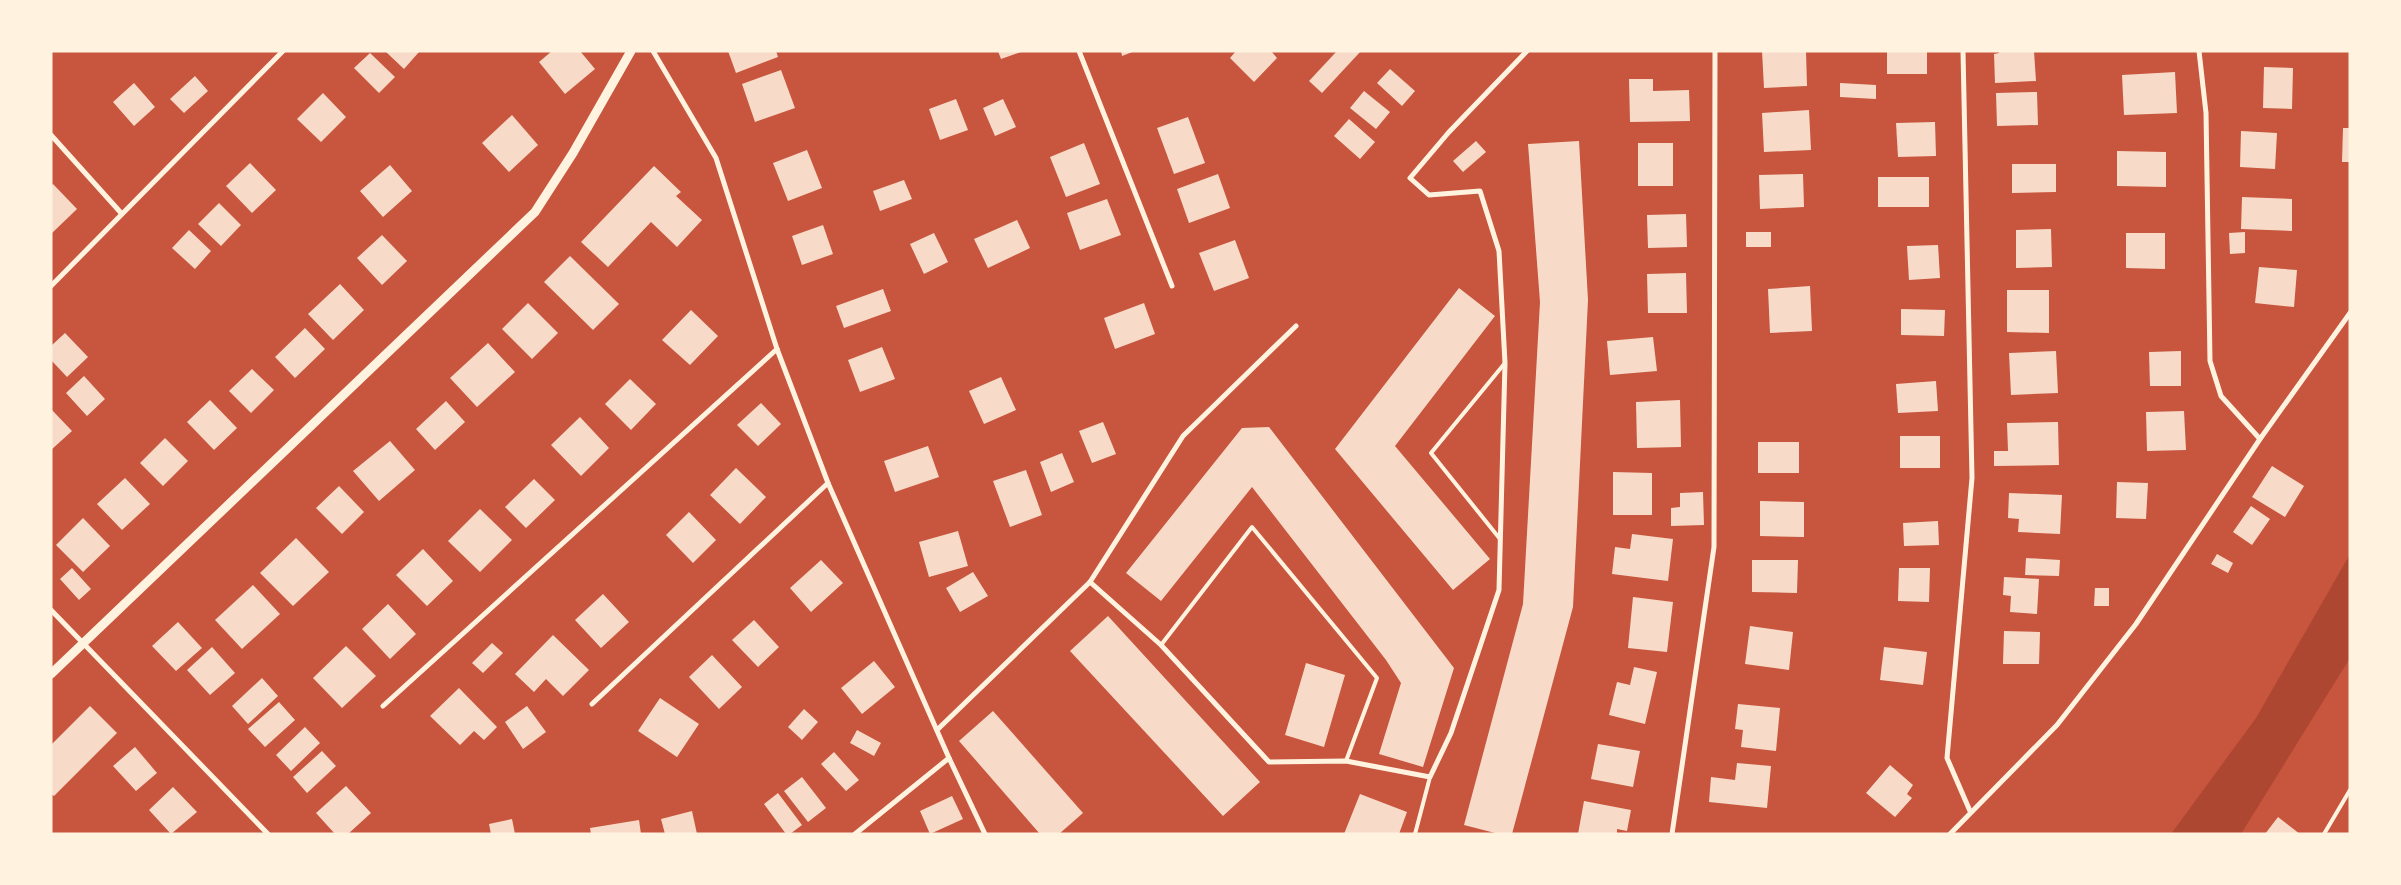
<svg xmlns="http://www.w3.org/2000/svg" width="2401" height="885" font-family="'IBM Plex Sans',sans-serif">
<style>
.green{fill:#ae4732}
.building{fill:#f7dbc8}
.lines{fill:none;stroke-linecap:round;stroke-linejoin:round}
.service{stroke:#fff3e0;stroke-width:4}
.minor{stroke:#fff3e0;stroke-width:5}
.tertiary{stroke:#fff3e0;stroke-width:9}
</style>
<rect width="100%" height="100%" fill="#c8553d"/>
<polygon class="green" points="2350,554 2350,658 2241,834 2171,834 2256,718"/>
<g class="building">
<polygon points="385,51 418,51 419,52 404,69"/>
<polygon points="552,51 580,51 595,69 565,94 539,62"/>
<polygon points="728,51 776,51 778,57 736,73"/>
<polygon points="998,51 1021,51 1021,52 1001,59"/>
<polygon points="1121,51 1135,51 1122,56"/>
<polygon points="1236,51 1271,51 1277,58 1254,82 1230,58"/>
<polygon points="1337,51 1361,51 1322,93 1309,81"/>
<polygon points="1762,51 1806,51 1807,86 1764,88"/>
<rect x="1887" y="51" width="40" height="23"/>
<polygon points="1999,51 2034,51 2036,81 1995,83 1994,54 1999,53"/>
<polygon points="370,53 395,77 379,93 354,68"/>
<polygon points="2264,67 2293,68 2292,109 2263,108"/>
<polygon points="1390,69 1415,91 1402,106 1377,83"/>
<polygon points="781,70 795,108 755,122 742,84"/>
<polygon points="2175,72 2177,113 2124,115 2122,75"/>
<polygon points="195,76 208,91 184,113 170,99"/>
<polygon points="1629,79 1653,79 1653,91 1689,90 1690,121 1630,122"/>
<polygon points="134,83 155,107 134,126 113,102"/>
<polygon points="1840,83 1876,85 1876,99 1840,97"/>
<polygon points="1364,91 1390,112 1376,129 1350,108"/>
<polygon points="2037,92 2038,125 1997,126 1996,93"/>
<polygon points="323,93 346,117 321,142 297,119"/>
<polygon points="956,99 968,130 940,140 929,109"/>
<polygon points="1003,99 1016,127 995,136 983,108"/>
<polygon points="1809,110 1811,150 1764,152 1762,113"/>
<polygon points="512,115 538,145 509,172 482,143"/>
<polygon points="1188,117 1205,163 1174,174 1157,128"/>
<polygon points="1349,119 1375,142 1360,159 1334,136"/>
<polygon points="1935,122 1936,156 1898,157 1896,123"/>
<polygon points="2343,128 2350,128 2350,162 2342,162"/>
<polygon points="2241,131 2277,133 2275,169 2240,167"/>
<polygon points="1476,141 1486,152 1463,172 1453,161"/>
<polygon points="1579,141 1588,300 1573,607 1512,834 1499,834 1464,825 1523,604 1540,302 1528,144"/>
<polygon points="1084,143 1100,184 1066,197 1050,157"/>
<rect x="1638" y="143" width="35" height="43"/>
<polygon points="807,150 822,188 788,201 773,163"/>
<polygon points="2117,151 2166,152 2166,187 2117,186"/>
<polygon points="250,163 276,190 252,213 226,186"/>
<polygon points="2012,164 2056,164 2056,192 2012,193"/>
<polygon points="390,165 412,191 383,217 360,191"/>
<polygon points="654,166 681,192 676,196 702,220 677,247 651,222 608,267 581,242"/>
<polygon points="1218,174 1230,208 1189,223 1177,189"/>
<polygon points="1803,174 1804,207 1760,209 1759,175"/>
<rect x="1878" y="177" width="51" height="30"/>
<polygon points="904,180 912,199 880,211 873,191"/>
<polygon points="53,184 77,209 51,234 51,186"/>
<polygon points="2242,197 2292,199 2292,231 2241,229"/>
<polygon points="1107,199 1121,235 1080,250 1067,213"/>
<polygon points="219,203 241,225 221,246 198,224"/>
<polygon points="1686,214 1687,247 1648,248 1647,215"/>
<polygon points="1017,220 1030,248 988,268 974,239"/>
<polygon points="823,225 833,254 802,265 792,236"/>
<polygon points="2051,229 2052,267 2016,268 2016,230"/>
<polygon points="189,230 211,251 195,269 172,248"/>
<rect x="1746" y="232" width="25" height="15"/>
<polygon points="2245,232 2245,253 2230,254 2229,233"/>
<polygon points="934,233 948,262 924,274 910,244"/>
<polygon points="2126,233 2165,233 2165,269 2126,268"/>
<polygon points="382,235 407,261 382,285 357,258"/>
<polygon points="1235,240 1249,278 1214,291 1199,253"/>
<polygon points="1938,245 1940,278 1909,280 1907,246"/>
<polygon points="570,256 619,304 593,330 544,282"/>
<polygon points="2259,267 2297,270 2294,307 2255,303"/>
<polygon points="1686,273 1687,313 1648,313 1647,274"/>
<polygon points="340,284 364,310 333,340 308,314"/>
<polygon points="1810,286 1812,331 1770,333 1768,289"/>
<polygon points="1459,288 1495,316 1395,446 1490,559 1453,590 1335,449"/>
<polygon points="883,289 891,311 844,328 836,306"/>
<polygon points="2007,290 2049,290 2049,333 2007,332"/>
<polygon points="528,303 558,333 532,359 502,329"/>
<polygon points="1144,303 1155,334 1115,349 1104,318"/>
<polygon points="1901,309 1945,310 1944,336 1901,335"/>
<polygon points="691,310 718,336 690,365 662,340"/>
<polygon points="305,328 325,349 295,378 275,357"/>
<polygon points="65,333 88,357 67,377 51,360 51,346"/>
<polygon points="1653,337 1657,371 1610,375 1607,341"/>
<polygon points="488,343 515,372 477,407 450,378"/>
<polygon points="882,347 895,379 860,392 848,360"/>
<polygon points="2056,351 2058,393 2011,395 2009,353"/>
<polygon points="2181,351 2181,386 2150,386 2149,352"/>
<polygon points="252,369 274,390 251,413 229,391"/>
<polygon points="84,376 105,399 87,416 66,393"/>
<polygon points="1001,377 1016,410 984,424 969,391"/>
<polygon points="630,379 656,404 631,430 605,404"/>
<polygon points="1936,381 1938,411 1898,413 1896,384"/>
<polygon points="210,400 237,428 214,450 187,422"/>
<polygon points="1680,400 1681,447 1637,448 1636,402"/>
<polygon points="446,401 465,422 435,450 416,429"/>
<polygon points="761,403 781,424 758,446 737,425"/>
<polygon points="51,409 72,431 51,450"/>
<polygon points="2184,411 2186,450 2147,451 2146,412"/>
<polygon points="580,417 609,448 581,476 551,445"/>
<polygon points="1103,422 1116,454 1092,463 1079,431"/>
<polygon points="2058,422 2059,465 1994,466 1994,451 2008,451 2007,423"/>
<polygon points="1269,427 1454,668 1423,767 1379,754 1401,683 1386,660 1252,487 1161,601 1126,573 1242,428"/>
<rect x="1900" y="436" width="40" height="32"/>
<polygon points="165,438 188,461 163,486 140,463"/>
<polygon points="390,441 415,470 379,501 353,471"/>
<rect x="1758" y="442" width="41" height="31"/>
<polygon points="928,446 939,477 895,492 884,461"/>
<polygon points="1062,453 1074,482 1051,492 1040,462"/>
<polygon points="2272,466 2304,486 2285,517 2252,497"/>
<polygon points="736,468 766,497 740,524 710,495"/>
<polygon points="1026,470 1042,515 1010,527 993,481"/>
<polygon points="1613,472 1652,473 1652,515 1613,515"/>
<polygon points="125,478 150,504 122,530 97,504"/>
<polygon points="534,479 555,500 526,528 505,507"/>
<polygon points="2117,482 2148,483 2146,519 2116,518"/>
<polygon points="339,486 364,512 342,534 316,508"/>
<polygon points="1703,492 1704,525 1671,526 1671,508 1680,507 1680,493"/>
<polygon points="2009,493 2062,495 2060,534 2018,532 2019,519 2008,518"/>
<polygon points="1760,501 1804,502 1804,537 1760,536"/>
<polygon points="2251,506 2270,519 2252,545 2233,532"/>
<polygon points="480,509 512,540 480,572 448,541"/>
<polygon points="689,512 716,540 693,563 666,535"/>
<polygon points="83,518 110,546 83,572 56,545"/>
<polygon points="1938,521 1939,545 1904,546 1903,523"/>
<polygon points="958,531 968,566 929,577 919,542"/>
<polygon points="1632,534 1673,539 1668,581 1612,574 1615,547 1630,549"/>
<polygon points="296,538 329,572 293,606 260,573"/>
<polygon points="423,549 453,581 427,606 396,575"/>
<polygon points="2217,554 2233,563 2228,573 2211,564"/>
<polygon points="2026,558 2060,560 2059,576 2025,575"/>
<polygon points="821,560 843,583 811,612 790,588"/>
<polygon points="1752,560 1798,560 1797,593 1752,592"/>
<polygon points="72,568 91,589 79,600 60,579"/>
<polygon points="1899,568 1930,568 1929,602 1898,601"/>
<polygon points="973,572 988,596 960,612 946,588"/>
<polygon points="2004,577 2039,579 2037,614 2010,612 2011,596 2003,595"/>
<polygon points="253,585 280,614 242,649 215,620"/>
<polygon points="2095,588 2109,588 2109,606 2094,606"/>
<polygon points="603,594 629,622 601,648 575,620"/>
<polygon points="1633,597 1673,602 1667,652 1628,648"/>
<polygon points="388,604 416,634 390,659 362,629"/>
<polygon points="1108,616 1260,782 1223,816 1070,651"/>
<polygon points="754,620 779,647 758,667 732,640"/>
<polygon points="178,622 202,648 176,671 152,646"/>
<polygon points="1750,626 1793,632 1789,670 1745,664"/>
<polygon points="2004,631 2040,632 2039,664 2003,664"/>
<polygon points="553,635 589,670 563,696 546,679 534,692 515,674"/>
<polygon points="492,643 503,653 483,673 472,663"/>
<polygon points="346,646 376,676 342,708 313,678"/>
<polygon points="212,647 235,673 210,695 187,670"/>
<polygon points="1884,647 1927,652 1923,685 1880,680"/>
<polygon points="712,655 742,687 719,709 689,677"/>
<polygon points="874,661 895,687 862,714 841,688"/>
<polygon points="1306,663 1345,675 1324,747 1285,735"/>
<polygon points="1634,667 1657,672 1645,724 1609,715 1617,682 1630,685"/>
<polygon points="262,678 278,696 248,724 232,706"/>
<polygon points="459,688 497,727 484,740 474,731 460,745 430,716"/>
<polygon points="660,698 699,724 677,757 638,731"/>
<polygon points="279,702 295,720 265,747 248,729"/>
<polygon points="1738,704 1780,708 1776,751 1741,747 1743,730 1735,729"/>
<polygon points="90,706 117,733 54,796 51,794 51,745"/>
<polygon points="527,706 546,732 523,749 505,722"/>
<polygon points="804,709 818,722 802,740 788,727"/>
<polygon points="993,711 1083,813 1059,834 1040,834 959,741"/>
<polygon points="305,727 320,743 291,771 276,755"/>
<polygon points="857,730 881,743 874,756 850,743"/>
<polygon points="1598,744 1640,751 1633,787 1591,779"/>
<polygon points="135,747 157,773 136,791 113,766"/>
<polygon points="322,751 336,766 307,793 293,777"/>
<polygon points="834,752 859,780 846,791 821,764"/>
<polygon points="1737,763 1771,766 1767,808 1709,802 1711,777 1735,780"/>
<polygon points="1890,765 1913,785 1907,794 1912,798 1895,817 1866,793"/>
<polygon points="802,777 826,808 808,822 784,791"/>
<polygon points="346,786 371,813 348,834 335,834 316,813"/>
<polygon points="173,787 197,812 171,834 149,810"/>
<polygon points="778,793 802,825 790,834 786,834 764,804"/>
<polygon points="1360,794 1407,812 1399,834 1344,834"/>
<polygon points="952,796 963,819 930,834 920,811"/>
<polygon points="1584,801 1631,810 1627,831 1617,829 1617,834 1578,834"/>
<polygon points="692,811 697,834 665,834 661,819"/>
<polygon points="2278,817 2300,834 2265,834"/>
<polygon points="512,819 515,834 491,834 489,824"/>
<polygon points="639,820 641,834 591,834 590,828"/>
</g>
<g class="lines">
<g class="service">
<polyline points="1500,539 1431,453 1505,363"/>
<polyline points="1161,645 1252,527 1377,678 1346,761"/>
<polyline points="1415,834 1430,777"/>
<polyline points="2324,834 2350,790"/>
</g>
<g class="minor">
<polyline points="653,51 716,158 777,349 828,483 949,758 985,834"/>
<polyline points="1079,51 1172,286"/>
<polyline points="1963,51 1972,478 1947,758 1970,811"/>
<polyline points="2199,51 2206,113 2210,361 2221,396 2260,439"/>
<polyline points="51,135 122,214"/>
<polyline points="51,286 283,51"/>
<polyline points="1090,582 1161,645 1269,762 1346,761 1430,777 1451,733 1499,590 1505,363 1499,251 1480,191 1429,195 1410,178 1449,132 1527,51"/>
<polyline points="51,610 268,834"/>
<polyline points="592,704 828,483"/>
<polyline points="383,706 777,349"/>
<polyline points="937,730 1090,582 1183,436 1296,326"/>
<polyline points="855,834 949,758"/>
<polyline points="1672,834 1714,547 1715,51"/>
<polyline points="1950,834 2057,725 2136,624 2260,439 2350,313"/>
</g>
<polyline class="tertiary" points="51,674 535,212 573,153 631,51"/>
</g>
<rect width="2401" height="885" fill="none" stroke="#fff3e0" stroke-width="105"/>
</svg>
